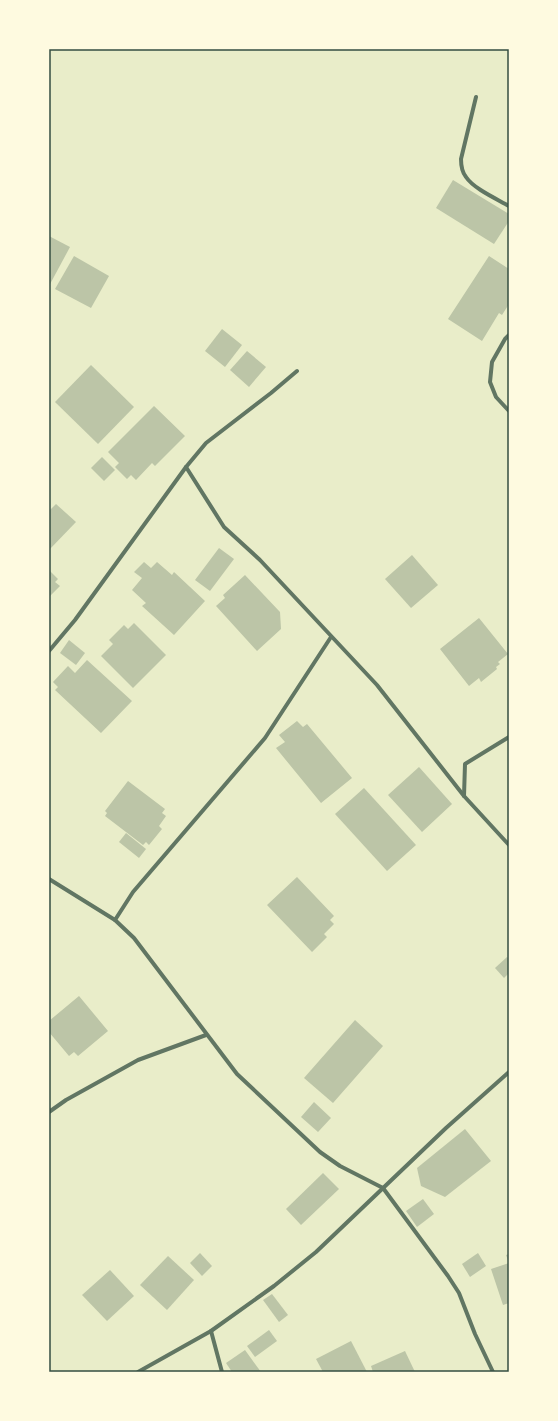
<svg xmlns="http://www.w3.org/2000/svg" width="558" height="1421" font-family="'Archivo Narrow',sans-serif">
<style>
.building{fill:#bcc5a7}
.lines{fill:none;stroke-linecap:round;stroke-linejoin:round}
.minor{stroke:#617663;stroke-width:4}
.neatline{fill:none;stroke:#344e41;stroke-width:1.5}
</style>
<rect width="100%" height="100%" fill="#e9edc9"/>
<g class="building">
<polygon points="453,180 509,214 509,221 494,244 436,208"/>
<polygon points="49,236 70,247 49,286"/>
<polygon points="74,256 109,276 91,308 55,289"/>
<polygon points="489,256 509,269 509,304 502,315 499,313 482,341 448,319"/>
<polygon points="222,329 242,345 225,367 205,351"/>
<polygon points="247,351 266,367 249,387 230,370"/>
<polygon points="91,365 134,407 98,444 55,402"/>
<polygon points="154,406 185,436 155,466 152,463 136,480 131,475 127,479 115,467 119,463 108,452"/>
<polygon points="102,457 115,470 104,481 91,468"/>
<polygon points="56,504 76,522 49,550 49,511"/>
<polygon points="219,548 234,559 210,591 195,580"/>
<polygon points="412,555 438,585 411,608 385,579"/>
<polygon points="144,562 151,568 157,562 172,575 174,572 205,601 174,635 142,606 146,603 132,590 142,578 134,572"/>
<polygon points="49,570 58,579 55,582 60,586 49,597"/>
<polygon points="245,575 280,612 281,629 257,651 216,606 225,598 223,595"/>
<polygon points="479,618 508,654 498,662 500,664 496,667 497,669 481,682 479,678 469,686 440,649"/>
<polygon points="134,623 166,655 133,688 101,656 113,644 109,640 124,625 128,629"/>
<polygon points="69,640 85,653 76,665 60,653"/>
<polygon points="87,660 132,701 101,733 55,690 58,687 53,682 68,666 75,673"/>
<polygon points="297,721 303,727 307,724 352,778 321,803 276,748 285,742 279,735"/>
<polygon points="419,767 452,804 422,832 388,795"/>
<polygon points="128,781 165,809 162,813 166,816 159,826 162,829 149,845 146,842 143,845 105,816 107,813 105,811"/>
<polygon points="364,788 416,845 387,871 335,814"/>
<polygon points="126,833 146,849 139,858 119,842"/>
<polygon points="297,877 334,916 330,920 334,924 324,934 327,937 312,952 267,905"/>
<polygon points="507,957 509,959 509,973 504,978 495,968"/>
<polygon points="79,996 108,1031 78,1056 74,1052 69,1056 49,1032 49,1021"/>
<polygon points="355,1020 383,1046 333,1103 304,1078"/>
<polygon points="314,1102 331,1118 318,1132 301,1117"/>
<polygon points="465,1129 491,1161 445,1197 421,1186 417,1168"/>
<polygon points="323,1173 339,1189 301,1225 286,1209"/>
<polygon points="423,1199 434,1214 417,1227 406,1211"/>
<polygon points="200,1253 212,1266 202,1276 190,1263"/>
<polygon points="478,1253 486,1266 470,1277 462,1264"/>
<polygon points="509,1254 509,1303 503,1305 491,1269 509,1263 506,1255"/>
<polygon points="168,1256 194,1280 167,1310 140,1285"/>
<polygon points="110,1270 134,1296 107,1321 82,1295"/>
<polygon points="272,1294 288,1315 279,1322 263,1300"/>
<polygon points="269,1330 277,1341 255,1357 247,1346"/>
<polygon points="351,1341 367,1372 323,1372 316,1359"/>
<polygon points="245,1350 261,1372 232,1372 226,1363"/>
<polygon points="405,1351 415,1372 373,1372 371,1366"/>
</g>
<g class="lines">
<g class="minor">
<path d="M476,97L461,159C461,165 462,172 466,177C474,189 497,199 509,206"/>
<polyline points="509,335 505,339 492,362 490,382 496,397 509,411"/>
<polyline points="186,467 224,527 260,560 377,685 464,796"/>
<polyline points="49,651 75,620 186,467 206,443 271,393 297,371"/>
<polyline points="509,737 465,764 464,796 509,845"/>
<polyline points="49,879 115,920 134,938 237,1074 320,1152 340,1166 383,1188 448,1276 459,1293 475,1334 493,1372"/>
<polyline points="115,920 133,892 265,738 331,637"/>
<polyline points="49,1112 66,1100 138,1060 206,1035"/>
<polyline points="211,1331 222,1372"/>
<polyline points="138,1372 211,1331 274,1286 316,1252 446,1128 509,1072"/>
</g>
</g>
<rect width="558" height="1421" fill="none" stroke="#fefae0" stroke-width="100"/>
<rect x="50" y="50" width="458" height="1321" class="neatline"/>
</svg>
